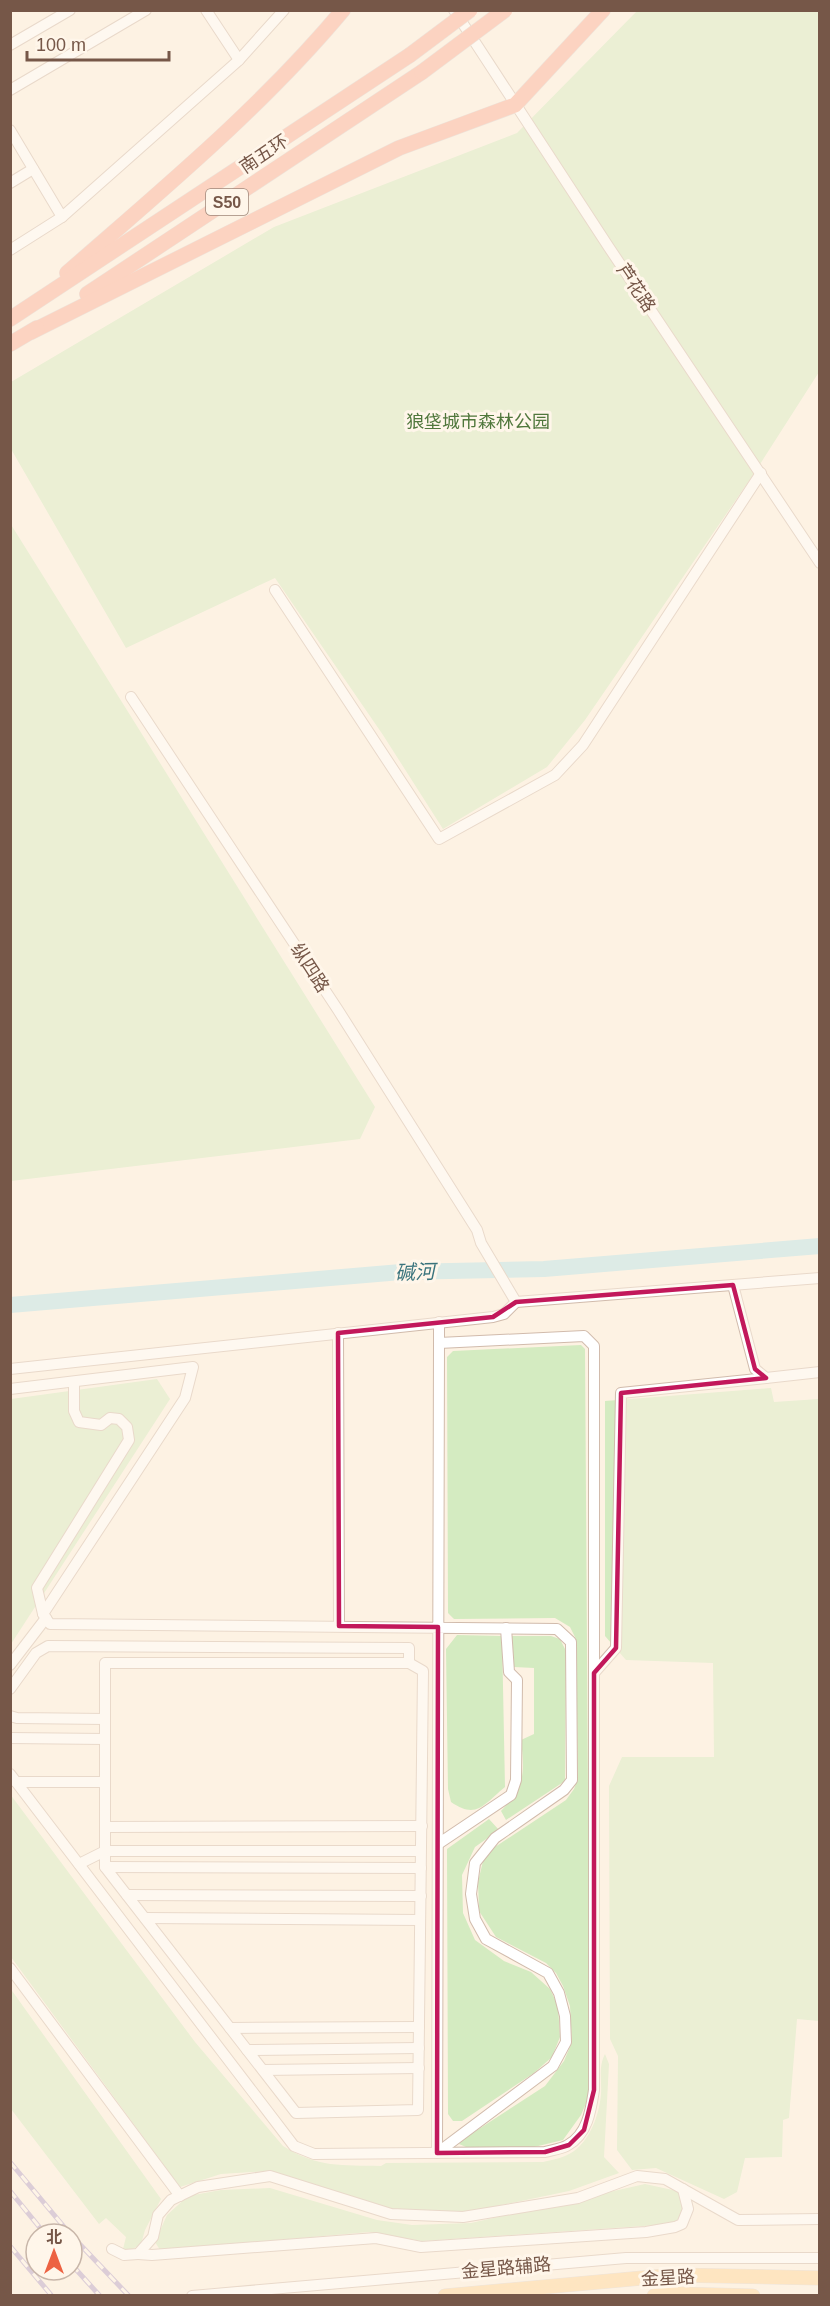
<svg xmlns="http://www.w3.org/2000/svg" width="830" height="2306" font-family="Arial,'Noto Sans SC',sans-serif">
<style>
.green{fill:#d4ebc1}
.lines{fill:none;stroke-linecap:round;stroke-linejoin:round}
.river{stroke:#b6e2e8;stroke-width:16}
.minor-casing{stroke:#d1bbac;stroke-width:12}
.major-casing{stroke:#dbd3cf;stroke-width:15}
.highway-casing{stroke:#dbd3cf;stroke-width:16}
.minor{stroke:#fff;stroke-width:10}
.major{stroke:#ffd598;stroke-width:14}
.highway{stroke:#faad97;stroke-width:15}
.rail-casing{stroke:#b4a1c7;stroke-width:5}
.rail{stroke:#fff6ea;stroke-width:3;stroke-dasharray:9;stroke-linecap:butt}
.highway-bridge-casing{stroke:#dbd3cf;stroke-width:16;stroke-linecap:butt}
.highway-bridge{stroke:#faad97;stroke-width:15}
.marked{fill:none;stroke:#c2185b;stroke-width:4.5;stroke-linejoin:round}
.labels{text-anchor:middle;stroke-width:6;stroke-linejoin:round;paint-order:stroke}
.shield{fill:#fff6ea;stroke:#9f8779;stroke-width:1.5}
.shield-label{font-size:16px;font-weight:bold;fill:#765748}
.street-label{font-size:18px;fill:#765748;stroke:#fff6ea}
.park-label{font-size:18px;fill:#50773c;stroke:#fff6ea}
.water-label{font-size:20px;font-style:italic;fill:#3a747d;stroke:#fff6ea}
</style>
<rect width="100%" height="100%" fill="#fdf2e3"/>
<g class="green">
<polygon points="637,11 819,11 819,372 755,472 585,720 547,767 443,829 383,735 275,578 126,648 11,449 11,382 274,227 517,133"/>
<polygon points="10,523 375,1107 360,1139 11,1181"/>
<polygon points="581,1345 585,1349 590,2094 581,2115 563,2140 530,2148 466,2147 459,2144 465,2138 545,2086 564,2061 572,2042 570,2006 563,1986 556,1973 546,1963 496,1937 479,1911 478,1882 483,1861 495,1847 566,1800 574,1789 578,1778 576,1639 570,1627 555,1618 454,1619 448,1613 447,1357 453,1351"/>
<polygon points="157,1379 170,1399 11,1644 11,1399"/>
<polygon points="771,1388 774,1402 819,1399 819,2021 797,2019 789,2118 783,2120 782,2157 745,2158 737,2192 724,2199 656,2168 632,2170 617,2150 618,2056 610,2039 609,1786 622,1757 714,1757 713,1663 626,1660 605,1636 605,1401"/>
<path d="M457,1635L502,1636L505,1787C484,1804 477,1820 451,1802L448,1789L446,1649Z"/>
<path d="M512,1636H551L560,1639L566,1651L565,1781L506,1820L501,1811C525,1786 525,1774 521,1740L534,1734V1668L514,1667Z"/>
<path d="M10,1794L195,2042L283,2146C318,2168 342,2165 381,2166L386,2163L543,2162C550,2160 558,2159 565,2156C588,2147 599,2117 601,2094C602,2079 598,2068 605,2054L609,2064L604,2157L619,2173L569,2191L463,2213L393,2211L268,2171L221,2174L180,2187L11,1957Z"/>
<polygon points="489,1819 499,1830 475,1847 462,1875 463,1913 475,1940 504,1961 531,1972 550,1989 558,2006 560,2037 552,2057 534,2073 462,2121 453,2121 448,2114 447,1849"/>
<polygon points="10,1988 161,2199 145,2230 141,2244 128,2252 123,2249 126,2237 106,2218 99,2224 11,2109"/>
<path d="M645,2184L682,2192C683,2205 685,2216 672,2224L422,2241L369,2232L160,2250L155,2242L167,2215L188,2196L221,2190L270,2188L377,2220L412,2225L471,2223Z"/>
</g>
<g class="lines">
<polyline class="river" points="10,1305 401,1272 544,1269 820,1246"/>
<defs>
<g id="minor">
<polyline points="206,10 239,60"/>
<polyline points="454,10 608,246 820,563"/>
<polyline points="10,45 70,10"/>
<polyline points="10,90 146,10"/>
<polyline points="10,130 62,217"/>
<polyline points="10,183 33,169"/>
<polyline points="10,250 62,217 239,60 284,10"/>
<polyline points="275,590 439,839 555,775 583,745 761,473"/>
<polyline points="131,697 338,1010 477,1230 481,1243 516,1302"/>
<polyline points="733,1285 755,1369 766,1378 820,1372"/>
<polyline points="338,1333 339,1626"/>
<polyline points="10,1369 493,1317 504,1314 516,1302 820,1278"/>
<path d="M10,1389L193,1367L185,1398L43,1614L50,1624L557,1629L571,1642L572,1780L564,1790L495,1838L475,1863L471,1894L475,1919L486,1939L548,1973L559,1993L565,2016L566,2042L553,2066L437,2153C438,1883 438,1613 439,1343V1322"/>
<polyline points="43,1614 37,1588 129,1440 127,1427 119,1419 110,1418 101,1425 79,1422 74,1411 74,1382"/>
<polyline points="10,1665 46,1618"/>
<polyline points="594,1673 616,1648 621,1393 766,1378"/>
<polyline points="10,1689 36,1653 48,1646 409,1648 409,1663"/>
<polyline points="10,1716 17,1718 105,1719"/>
<polyline points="10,1738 105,1739"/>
<path d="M10,1774L294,2146L314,2154L545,2152C552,2150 562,2149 568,2145C588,2134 591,2109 594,2090V1346L584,1336L439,1343"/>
<polyline points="16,1782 105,1782"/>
<polyline points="105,1827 422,1826"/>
<polyline points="438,1844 511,1795 516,1780 517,1680 509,1672 506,1628"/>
<polyline points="79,1864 105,1851 105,1663 409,1663 423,1671 418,2110 296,2113 105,1867 105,1851 421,1851"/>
<polyline points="105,1867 421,1868"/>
<polyline points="127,1895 421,1896"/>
<polyline points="145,1918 420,1920"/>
<polyline points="10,1968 180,2196"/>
<polyline points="230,2028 419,2027"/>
<polyline points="247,2050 419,2048"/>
<polyline points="263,2070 419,2068"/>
<polyline points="112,2249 124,2255 138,2254 153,2237 158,2215 171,2200 198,2187 270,2176 391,2214 463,2217 578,2198 637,2176 665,2179 738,2220 820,2219"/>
<polyline points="138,2254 152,2255 376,2238 421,2247 646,2232 675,2227 682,2224 688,2209 683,2189"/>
<polyline points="192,2296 626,2258 820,2258"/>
</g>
<g id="major">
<polyline points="445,2296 675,2275 820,2278"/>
<polyline points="654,2296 676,2294 753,2296"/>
</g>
<g id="highway">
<path d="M67,273C163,189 261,108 343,10"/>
<polyline points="87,294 422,72"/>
<polyline points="10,319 410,55"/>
<polyline points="31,332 399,148 515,105 603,10"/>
<polyline points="10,344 37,328"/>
</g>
</defs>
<use href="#minor" class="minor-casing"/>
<use href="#major" class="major-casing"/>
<use href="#highway" class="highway-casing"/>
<use href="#minor" class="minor"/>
<use href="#major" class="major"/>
<use href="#highway" class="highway"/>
<defs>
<g id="rail">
<polyline points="10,2162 70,2234"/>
<polyline points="10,2191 45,2234"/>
<polyline points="72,2236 129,2296"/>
<polyline points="10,2246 52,2296"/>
<polyline points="72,2265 100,2296"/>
</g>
</defs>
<use href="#rail" class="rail-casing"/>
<use href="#rail" class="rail"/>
<defs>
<g id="highway-bridge">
<polyline points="410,55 470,10"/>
<polyline points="422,72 505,10"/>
</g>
</defs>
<use href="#highway-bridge" class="highway-bridge-casing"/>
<use href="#highway-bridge" class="highway-bridge"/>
</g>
<path d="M0 0H830V2306H0ZM733,1285L755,1369L766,1378L621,1393L616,1648L594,1673V2090L584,2130L569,2145L545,2152L437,2153L438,1627L339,1626L338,1333L493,1317L516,1302Z" fill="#fdf2e3" fill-opacity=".55" fill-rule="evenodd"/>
<path class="marked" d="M733,1285L755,1369L766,1378L621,1393L616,1648L594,1673V2090L584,2130L569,2145L545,2152L437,2153L438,1627L339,1626L338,1333L493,1317L516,1302Z"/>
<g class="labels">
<rect class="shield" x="206" y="189" width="42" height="26" rx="4.5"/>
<g class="shield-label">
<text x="227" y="208">S50</text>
</g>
<g class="street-label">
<text transform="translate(264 154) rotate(-34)" y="6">南五环</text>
<text transform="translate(636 288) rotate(56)" y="6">芦花路</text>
<text transform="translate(310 968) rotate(57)" y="6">纵四路</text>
<text transform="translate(506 2268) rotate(-5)" y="6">金星路辅路</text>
<text transform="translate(668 2278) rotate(-3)" y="6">金星路</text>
</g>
<g class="park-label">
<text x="478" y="428">狼垡城市森林公园</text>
</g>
<g class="water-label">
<text transform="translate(415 1272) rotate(-2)" y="7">碱河</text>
</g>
</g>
<rect width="830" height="2306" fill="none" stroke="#765748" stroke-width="24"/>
<g transform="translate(54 2252)"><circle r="28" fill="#fff6ea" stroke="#c8b6a9" stroke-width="1.5"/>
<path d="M0-4.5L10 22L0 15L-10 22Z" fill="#ed6242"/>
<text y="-9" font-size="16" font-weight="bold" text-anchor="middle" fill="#765748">北</text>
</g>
<path d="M27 51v9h142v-9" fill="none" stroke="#765748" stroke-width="3"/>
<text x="36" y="51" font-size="18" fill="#765748" stroke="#fff6ea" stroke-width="4.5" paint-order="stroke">100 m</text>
</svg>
